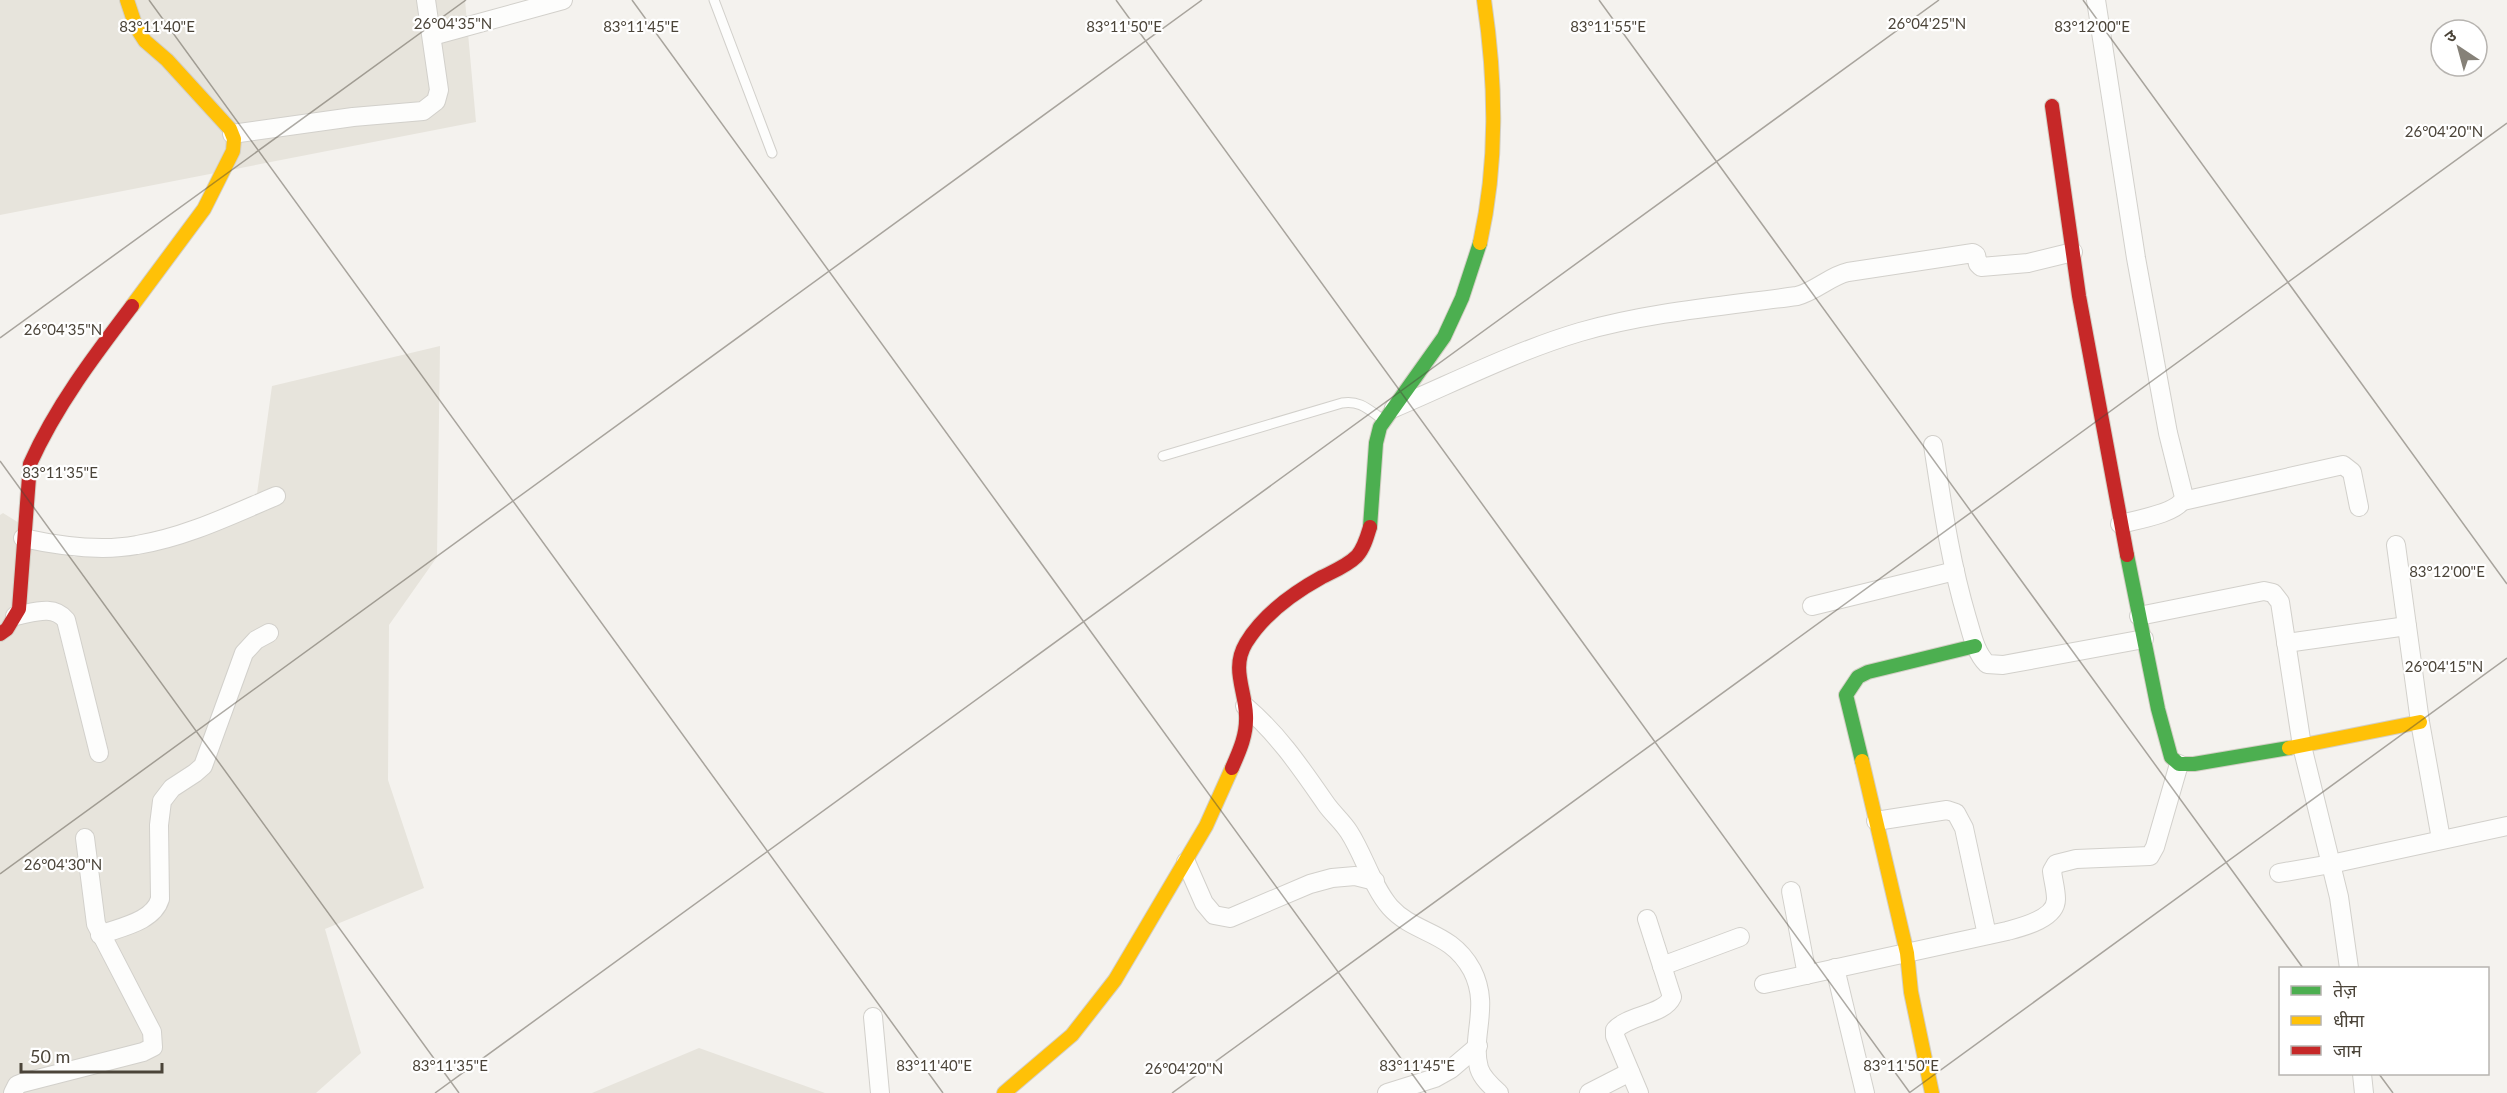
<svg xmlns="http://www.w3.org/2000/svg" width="2507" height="1093" font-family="Lato,'Noto Sans Devanagari',sans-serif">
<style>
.residential{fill:#e7e4dc}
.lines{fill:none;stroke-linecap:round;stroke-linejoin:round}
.lane-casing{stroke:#d2d0cb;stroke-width:11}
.street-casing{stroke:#d2d0cb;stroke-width:20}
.fast-casing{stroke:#d3cfc5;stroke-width:16}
.slow-casing{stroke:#d3cfc5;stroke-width:16}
.jam-casing{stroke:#d3cfc5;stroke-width:16}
.lane{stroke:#fdfdfc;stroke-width:9}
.street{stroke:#fdfdfc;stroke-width:18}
.fast{stroke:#4caf50;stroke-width:14}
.slow{stroke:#ffc107;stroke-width:14}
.jam{stroke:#c62828;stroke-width:14}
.ticks{fill:none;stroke:#4b4439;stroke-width:1.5;stroke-opacity:0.45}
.ticks-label{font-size:15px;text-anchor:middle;fill:#4b4439;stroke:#fff;stroke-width:4.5;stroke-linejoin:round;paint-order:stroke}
</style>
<rect width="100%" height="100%" fill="#f4f2ee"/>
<g class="residential">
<polygon points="0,0 465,0 476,122 0,215"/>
<polygon points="440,346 437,557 389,625 388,780 424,888 325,929 361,1053 316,1093 0,1093 0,515 3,513 74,557 255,508 272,386"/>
<polygon points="699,1048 825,1093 592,1093"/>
</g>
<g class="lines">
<defs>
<g id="lane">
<polyline points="714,0 772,153"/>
<path d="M1163,456L1342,403C1359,400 1368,409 1382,419"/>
</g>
<g id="street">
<path d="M2096,0L2136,258L2168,433L2184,497C2180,513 2136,520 2120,524"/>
<polyline points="432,36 563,0"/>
<polyline points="232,134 353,117 423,111 436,101 439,90 426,0"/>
<path d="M1394,408C1455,382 1516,351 1580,332C1650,312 1724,306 1797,296C1816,291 1830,276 1848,272L1973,253L1976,255L1978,264L1981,267L2028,263L2073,252"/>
<path d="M1933,445C1942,503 1950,561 1967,618C1972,634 1975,652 1987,664L2003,665L2144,639"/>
<polyline points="2183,501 2343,465 2352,472 2359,507"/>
<path d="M23,538C59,546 100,552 137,545C186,537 231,515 276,496"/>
<polyline points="2396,545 2420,722 2441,839"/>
<polyline points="1812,606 1955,571"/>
<path d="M15,616C33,613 53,604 66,620L99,753"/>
<polyline points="2139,616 2264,591 2273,593 2280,602 2302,746 2339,897 2349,968"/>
<polyline points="2286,643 2407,626"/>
<path d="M1245,706C1279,735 1301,768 1326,804C1333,814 1342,821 1349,832C1364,855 1372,886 1390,907C1415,935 1450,930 1472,970C1491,1007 1470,1036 1479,1068C1482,1078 1491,1086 1499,1093"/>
<polyline points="1876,821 1947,810 1956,813 1964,828 1987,935"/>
<polyline points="1186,862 1204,903 1214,915 1230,918 1310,884 1332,878 1355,876 1375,881"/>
<polyline points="2279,873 2331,864 2507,826"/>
<polyline points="1791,891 1807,975"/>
<path d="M100,935C120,927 153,922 160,899L159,825L162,801L172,788L195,773L203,766L244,653L256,640L269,633"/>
<polyline points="1662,966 1740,937"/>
<polyline points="1835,968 1865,1093"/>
<path d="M1764,984L2007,931C2022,927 2056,919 2056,899C2056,890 2053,880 2052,871L2056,864L2076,859L2150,856L2155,847L2179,764"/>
<polyline points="873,1017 880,1093"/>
<polyline points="2362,1074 2364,1093"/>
<polyline points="13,1093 17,1085 22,1083 143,1052 153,1047 152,1032 96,924 85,838"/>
<polyline points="1387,1093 1435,1078 1451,1069 1478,1046"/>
<polyline points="1589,1093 1630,1072"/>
<path d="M1639,1093L1615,1036V1030C1628,1015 1664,1015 1672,997L1647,919"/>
</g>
<g id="fast">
<polyline points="1370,527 1376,443 1380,427 1444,337 1462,298 1480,243"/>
<polyline points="2127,555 2158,709 2171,757 2179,764 2194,764 2289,748"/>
<polyline points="1862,761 1846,695 1858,677 1868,672 1975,646"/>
</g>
<g id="slow">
<polyline points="127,0 136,27 145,41 167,60 230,129 234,139 233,151 204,209 132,306"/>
<path d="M1480,243C1498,162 1496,82 1484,0"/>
<polyline points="2289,748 2420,722"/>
<polyline points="1862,761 1907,953 1911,992 1932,1093"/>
<polyline points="1004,1093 1072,1035 1115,980 1206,826 1232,768"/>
</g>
<g id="jam">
<polyline points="2052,106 2079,296 2127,555"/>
<path d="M0,634L7,629L19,609L30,464C56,406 94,356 132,306"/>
<path d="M1232,768C1240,750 1247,734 1246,715C1245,689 1231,668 1246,643C1263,615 1293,593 1322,577C1334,571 1347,566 1357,556C1364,548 1367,537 1370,527"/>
</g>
</defs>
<use href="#lane" class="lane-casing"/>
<use href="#street" class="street-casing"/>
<use href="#fast" class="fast-casing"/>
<use href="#slow" class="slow-casing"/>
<use href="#jam" class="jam-casing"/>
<use href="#lane" class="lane"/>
<use href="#street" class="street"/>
<use href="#fast" class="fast"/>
<use href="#slow" class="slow"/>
<use href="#jam" class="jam"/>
</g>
<path class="ticks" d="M149,0L943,1093M632,0L1426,1093M1116,0L1910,1093M1599,0L2303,968M2083,0L2507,584M0,338L466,0M0,461L459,1093M0,874L1202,0M2379,1074L2393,1093M435,1093L1939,0M1172,1093L2507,123M1909,1093L2507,658"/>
<g class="ticks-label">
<text x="453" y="29">26°04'35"N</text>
<text x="1927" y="29">26°04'25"N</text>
<text x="157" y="32">83°11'40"E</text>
<text x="641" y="32">83°11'45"E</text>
<text x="1124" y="32">83°11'50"E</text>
<text x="1608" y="32">83°11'55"E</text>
<text x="2092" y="32">83°12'00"E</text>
<text x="2444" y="137">26°04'20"N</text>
<text x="63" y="335">26°04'35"N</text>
<text x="60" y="478">83°11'35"E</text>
<text x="2447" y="577">83°12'00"E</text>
<text x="2444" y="672">26°04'15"N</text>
<text x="63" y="870">26°04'30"N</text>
<text x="450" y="1071">83°11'35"E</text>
<text x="934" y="1071">83°11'40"E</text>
<text x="1417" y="1071">83°11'45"E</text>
<text x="1901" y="1071">83°11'50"E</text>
<text x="1184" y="1074">26°04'20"N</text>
</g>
<rect x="2279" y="967" width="210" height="108" fill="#ffffff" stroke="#b7b4b0" stroke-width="1.5"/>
<rect x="2291" y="986" width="30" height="9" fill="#4caf50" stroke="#b7b4b0" stroke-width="1.5"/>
<text x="2333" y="997" font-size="18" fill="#4b4439">तेज़</text>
<rect x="2291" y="1016" width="30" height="9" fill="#ffc107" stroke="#b7b4b0" stroke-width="1.5"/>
<text x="2333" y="1027" font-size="18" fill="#4b4439">धीमा</text>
<rect x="2291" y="1046" width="30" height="9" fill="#c62828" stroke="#b7b4b0" stroke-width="1.5"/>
<text x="2333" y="1057" font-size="18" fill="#4b4439">जाम</text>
<g transform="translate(2459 48) rotate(324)"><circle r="28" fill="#ffffff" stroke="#b7b4b0" stroke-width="1.5"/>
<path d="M0-4.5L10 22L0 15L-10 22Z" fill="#868178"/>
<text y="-9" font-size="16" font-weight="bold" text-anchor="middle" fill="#4b4439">उ</text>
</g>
<path d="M21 1063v9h141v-9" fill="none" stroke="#4b4439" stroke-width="3"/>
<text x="30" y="1063" font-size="18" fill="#4b4439" stroke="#ffffff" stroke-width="4.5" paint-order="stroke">50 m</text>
</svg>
